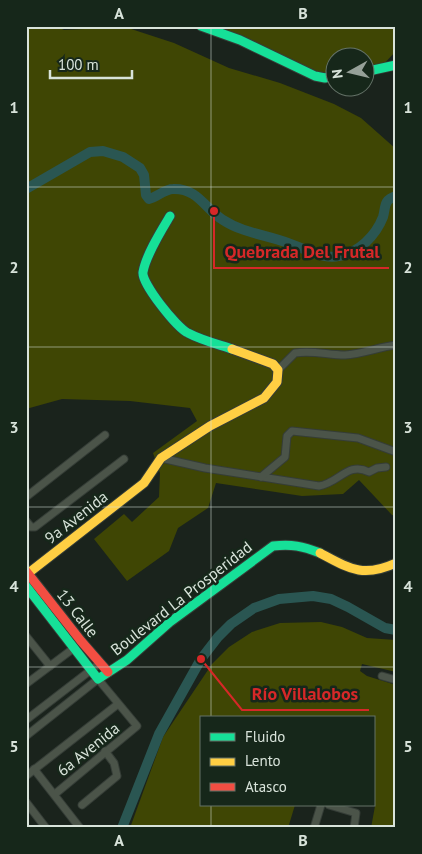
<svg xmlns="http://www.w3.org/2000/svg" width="422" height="854" font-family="'PT Sans',sans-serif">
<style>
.green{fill:#3f4604}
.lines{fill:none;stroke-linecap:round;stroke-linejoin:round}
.river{stroke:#2a5652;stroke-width:10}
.street-casing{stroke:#353d37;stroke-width:9}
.fast-casing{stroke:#353d37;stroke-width:11}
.slow-casing{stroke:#353d37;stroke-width:11}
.jam-casing{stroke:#353d37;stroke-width:11}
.street{stroke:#4b5449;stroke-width:7}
.fast{stroke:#16e098;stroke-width:9}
.slow{stroke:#ffcf43;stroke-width:9}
.jam{stroke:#f24e42;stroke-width:9}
.grid{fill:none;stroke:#d8e3da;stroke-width:1;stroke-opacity:0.55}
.labels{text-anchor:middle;stroke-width:5;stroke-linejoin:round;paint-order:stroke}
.street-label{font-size:16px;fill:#d8e3da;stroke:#16271a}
.leader{fill:none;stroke:#d62828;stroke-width:2}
.callout-dot{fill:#d62828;stroke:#16271a;stroke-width:2}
.callout-label{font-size:18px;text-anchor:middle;font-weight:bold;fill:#d62828;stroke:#16271a;stroke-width:5;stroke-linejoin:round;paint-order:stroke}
.neatline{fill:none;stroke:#d8e3da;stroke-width:2}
.grid-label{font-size:16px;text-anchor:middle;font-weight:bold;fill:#d8e3da}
</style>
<rect width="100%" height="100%" fill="#1a231c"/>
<g class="green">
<polygon points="26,26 56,26 64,30 125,27 174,43 229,68 280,83 334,104 361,118 396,149 396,516 392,515 359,480 343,494 302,496 216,483 208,508 178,528 169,551 127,581 94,539 124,514 132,522 159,497 160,473 153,453 197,421 190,408 130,401 62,399 26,409"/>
<polygon points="201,26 396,26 396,51 379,69 365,71 364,58 334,58 334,75 315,75"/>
<polygon points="321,622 342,627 367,638 396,640 396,672 362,664 360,671 367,676 396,685 396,828 371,828 375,806 373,805 373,718 201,718 201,805 295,805 288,828 130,828 163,737 212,664 229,647 252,632 280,623"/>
</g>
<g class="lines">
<g class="river">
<path d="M26,189L90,152L103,151L123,157L140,168L144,175L146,195L149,199C157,197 165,189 173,189C198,188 205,209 223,220C243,233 267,235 288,243C304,248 322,260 339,256C359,253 376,235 383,217C386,207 383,200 396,196"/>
<polyline points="122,828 159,734 201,659 218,637 231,624 254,608 279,599 313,596 331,599 348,607 385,628 396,630"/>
</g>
<defs>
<g id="street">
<path d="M278,370L295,353C312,350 328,355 345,355C362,354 379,347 396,345"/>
<path d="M161,458L205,468L319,486C339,483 348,461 369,472L377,468L386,467"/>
<polyline points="261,477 285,457 287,436 292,431 358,438 396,452"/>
<polyline points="26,497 105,435"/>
<polyline points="26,521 31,527 35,527 124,459"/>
<polyline points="26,636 50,666"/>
<polyline points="382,676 396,680"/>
<polyline points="26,684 74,648"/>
<polyline points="26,720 100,663"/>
<polyline points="26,736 98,679 137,726 55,794"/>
<polyline points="34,769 80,828"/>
<polyline points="26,776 118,704"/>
<polyline points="26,802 46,828"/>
<polyline points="82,805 117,776 114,763 105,751"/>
<polyline points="329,805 356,813 354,828"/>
<polyline points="314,828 321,805"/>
</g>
<g id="fast">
<polyline points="201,26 240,40 315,76 325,78 334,76"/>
<polyline points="364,72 396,65"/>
<path d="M170,216C161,231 146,255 143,272C141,283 177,328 188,333C201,340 217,344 232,349"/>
<path d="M26,586L98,679L127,660L170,622L273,546C292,544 302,546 320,553"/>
</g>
<g id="slow">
<path d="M320,553C350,569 363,578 396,563"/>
<polyline points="26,575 144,483 161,458 210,426 264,398 277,382 278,370 273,364 232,349"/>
</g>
<polyline id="jam" points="26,571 81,641 108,672"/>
</defs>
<use href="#street" class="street-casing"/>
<use href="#fast" class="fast-casing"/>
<use href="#slow" class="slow-casing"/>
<use href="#jam" class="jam-casing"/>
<use href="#street" class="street"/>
<use href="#fast" class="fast"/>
<use href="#slow" class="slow"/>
<use href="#jam" class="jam"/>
</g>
<path class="grid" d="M211,26V718M26,187H396M26,347H396M26,507H396M26,667H396M211,805V828"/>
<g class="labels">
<g class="street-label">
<text transform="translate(76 517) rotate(-38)" y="6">9a Avenida</text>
<text transform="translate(181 598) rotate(-38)" y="6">Boulevard La Prosperidad</text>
<text transform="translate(78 613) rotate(52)" y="6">13 Calle</text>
<text transform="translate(88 749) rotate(-39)" y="6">6a Avenida</text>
</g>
</g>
<path class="leader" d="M214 211L214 268H389M201 659L242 710H369"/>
<g class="callout-dot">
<circle cx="214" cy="211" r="5"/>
<circle cx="201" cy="659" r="5"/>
</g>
<g class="callout-label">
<text x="302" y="258">Quebrada Del Frutal</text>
<text x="305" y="700">Río Villalobos</text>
</g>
<rect width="422" height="854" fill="none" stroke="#16271a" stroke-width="55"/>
<rect x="200" y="716" width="175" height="90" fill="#16271a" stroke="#647267"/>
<rect x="210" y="733" width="25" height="8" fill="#16e098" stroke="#647267"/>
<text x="245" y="742" font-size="15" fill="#d8e3da">Fluido</text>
<rect x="210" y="758" width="25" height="8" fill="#ffcf43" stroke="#647267"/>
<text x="245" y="766" font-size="15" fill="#d8e3da">Lento</text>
<rect x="210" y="783" width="25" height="8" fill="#f24e42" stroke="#647267"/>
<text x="245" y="792" font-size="15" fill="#d8e3da">Atasco</text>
<g transform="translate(350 72) rotate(262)"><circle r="24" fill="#16271a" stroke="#647267"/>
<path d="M0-4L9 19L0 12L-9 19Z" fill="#96a098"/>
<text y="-8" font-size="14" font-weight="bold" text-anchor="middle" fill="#d8e3da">N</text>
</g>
<path d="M50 70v8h82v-8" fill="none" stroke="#d8e3da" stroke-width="2.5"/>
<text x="58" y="70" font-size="15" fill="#d8e3da" stroke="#16271a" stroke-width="4" paint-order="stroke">100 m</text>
<rect x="28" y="28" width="366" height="798" class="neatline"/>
<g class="grid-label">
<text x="119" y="19">A</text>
<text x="303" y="19">B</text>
<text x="14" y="113">1</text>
<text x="408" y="113">1</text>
<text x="14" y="273">2</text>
<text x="408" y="273">2</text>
<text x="14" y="433">3</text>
<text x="408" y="433">3</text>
<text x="14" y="592">4</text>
<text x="408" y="592">4</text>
<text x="14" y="752">5</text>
<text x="408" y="752">5</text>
<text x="119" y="846">A</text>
<text x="303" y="846">B</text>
</g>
</svg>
